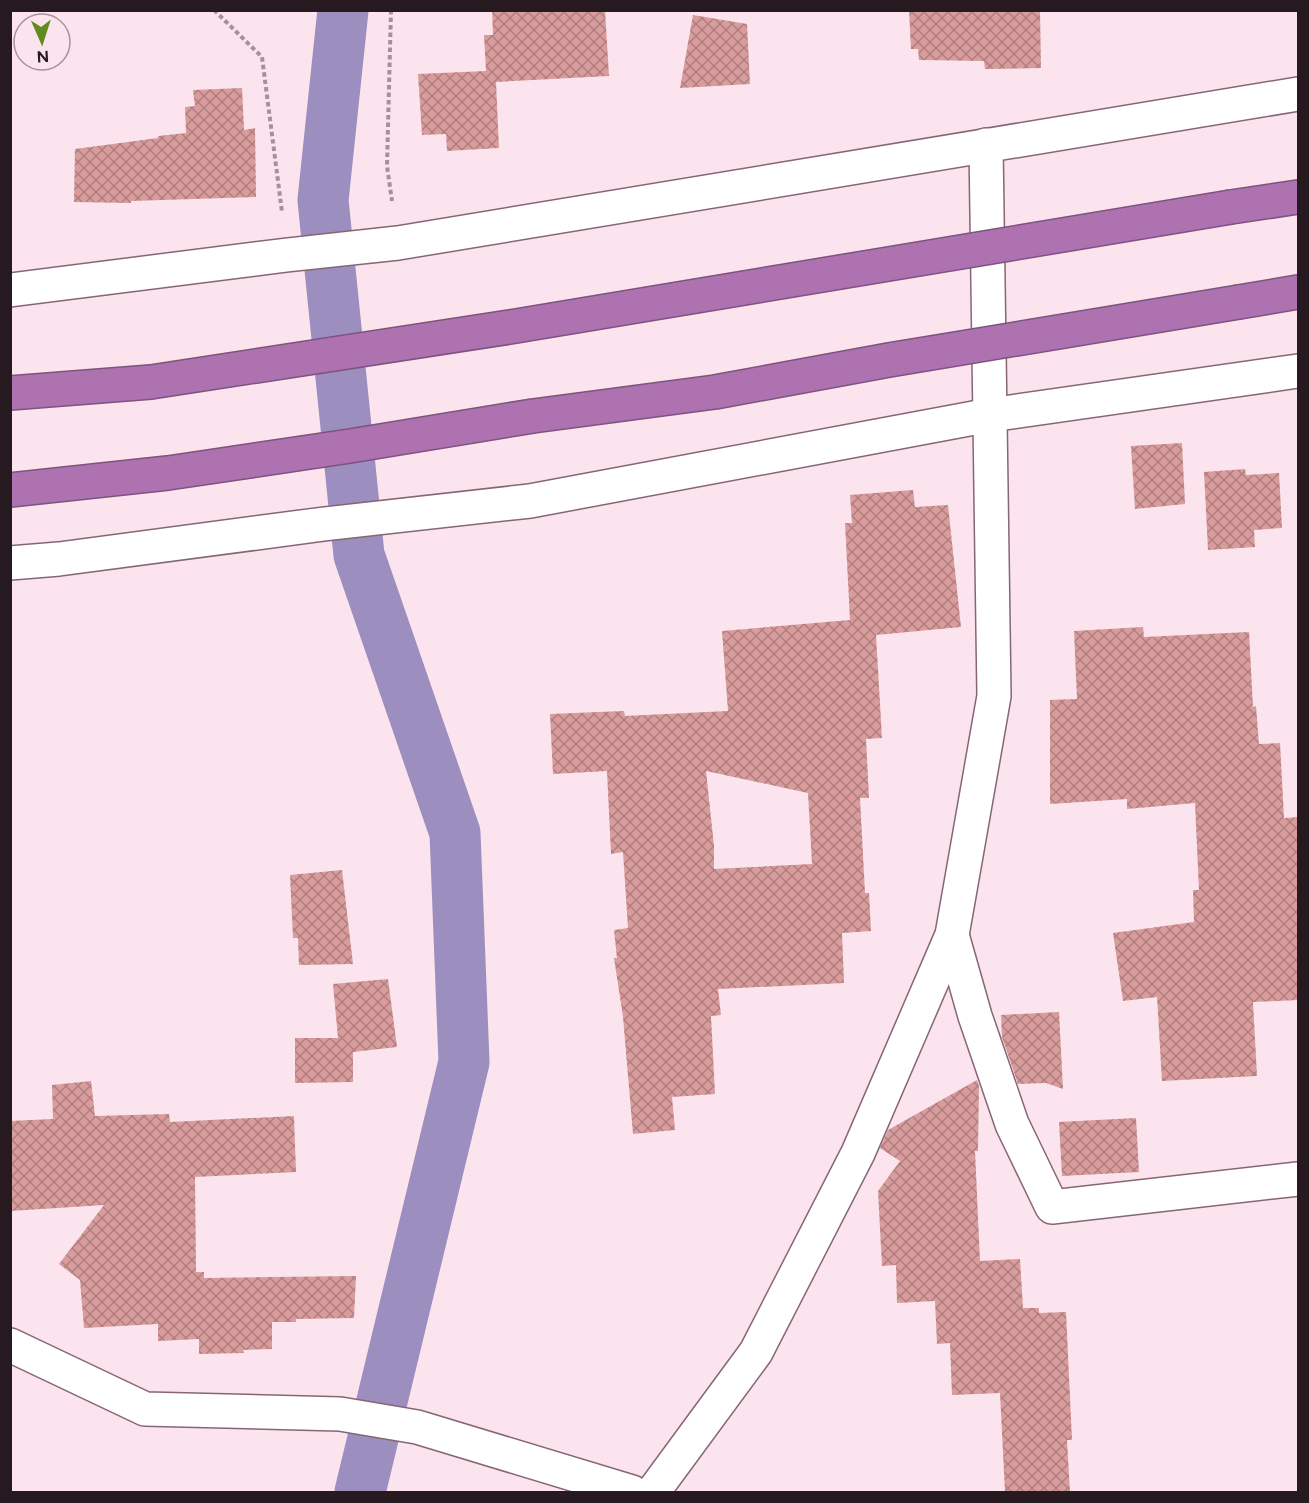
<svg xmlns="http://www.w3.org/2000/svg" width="1309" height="1503" font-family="Figtree,sans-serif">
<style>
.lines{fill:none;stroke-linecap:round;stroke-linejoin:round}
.canal{stroke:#9c8ebf;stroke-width:51}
.building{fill:url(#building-cross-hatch);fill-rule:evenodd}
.minor-casing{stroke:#876674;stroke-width:36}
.highway-casing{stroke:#7e537e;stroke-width:36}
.path{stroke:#a59299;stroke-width:4;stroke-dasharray:4.5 3;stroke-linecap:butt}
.minor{stroke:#fff;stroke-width:33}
.highway{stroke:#ae72b1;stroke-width:33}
.highway-bridge-casing{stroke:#7e537e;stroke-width:36;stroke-linecap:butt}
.highway-bridge{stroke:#ae72b1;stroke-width:33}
</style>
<defs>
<pattern id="building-cross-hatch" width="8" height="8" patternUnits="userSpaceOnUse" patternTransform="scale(1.5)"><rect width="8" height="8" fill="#d99c9c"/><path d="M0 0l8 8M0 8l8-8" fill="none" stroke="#b07e7f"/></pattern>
</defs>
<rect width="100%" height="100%" fill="#fbe4ed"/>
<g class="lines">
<polyline class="canal" points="343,10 323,200 359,555 455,833 464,1062 360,1492"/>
</g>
<g class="building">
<polygon points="492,10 605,10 609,76 496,82 499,148 447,151 446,134 422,135 418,74 486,71 484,35 493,35"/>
<polygon points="909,10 1040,10 1041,68 985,69 984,61 919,60 918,49 911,49"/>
<polygon points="693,15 747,24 750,84 680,88"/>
<polygon points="242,88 244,130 255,128 256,197 131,201 131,203 74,202 75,149 158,138 158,136 186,133 185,107 195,106 193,90"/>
<polygon points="1182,443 1185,504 1135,509 1131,446"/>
<polygon points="1245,469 1246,475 1279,473 1282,528 1254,530 1255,547 1208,550 1204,472"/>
<path d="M913,490L915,507L948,505L961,627L876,635L882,738L866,739L869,798H860L865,893H869L871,931L842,933L844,983L718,989L721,1015L711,1016L715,1094L672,1097L675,1130L633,1134L623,1017L614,958H617L614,930L628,928L623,852L611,854L607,771L553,774L550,714L624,711L625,716L728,711L722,631L850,620L845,523H852L850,495ZM706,771L808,793L812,864L714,869V846Z"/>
<polygon points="1143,627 1144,637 1249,632 1253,707 1256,706 1259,744 1280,743 1284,818 1299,817 1299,1000 1253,1002 1257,1076 1162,1081 1157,997 1123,1001 1113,933 1194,922 1193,890 1199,890 1195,803 1127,809 1127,799 1050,804 1050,700 1077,699 1074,631"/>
<polygon points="342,870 353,964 299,965 298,938 293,938 290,875"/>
<polygon points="388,979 397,1047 353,1052 353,1082 295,1083 295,1038 338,1038 333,984"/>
<polygon points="1059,1012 1063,1089 1046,1083 1018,1084 1002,1037 1001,1015"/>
<polygon points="977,1080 979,1086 978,1151 975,1151 980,1261 1020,1259 1023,1308 1039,1308 1039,1313 1066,1312 1072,1440 1067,1440 1070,1492 1005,1492 1000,1393 952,1395 950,1343 937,1344 935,1301 897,1303 896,1265 882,1266 878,1191 900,1161 880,1148 888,1130"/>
<polygon points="91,1081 95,1116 169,1114 170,1122 294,1116 296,1172 195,1177 196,1272 204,1272 204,1278 356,1276 354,1318 296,1319 296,1322 272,1322 272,1349 243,1350 244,1353 199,1354 199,1339 158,1341 158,1324 84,1328 80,1280 59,1264 104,1205 10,1211 10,1121 53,1119 52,1085"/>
<polygon points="1136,1118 1139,1172 1062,1176 1059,1122"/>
</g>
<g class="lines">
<defs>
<g id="minor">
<polyline points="10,290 287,255 398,243 1298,94"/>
<polyline points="10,563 59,559 324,524 530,501 990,415 1298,371"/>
<polyline points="952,935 975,1016 1012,1124 1052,1207 1298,1179"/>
<polyline points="10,1345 145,1409 340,1414 417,1427 632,1492"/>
<polyline points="653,1492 756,1352 858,1153 952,935 994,696 986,145"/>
</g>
<g id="highway">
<polyline points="1231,207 1298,197"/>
<polyline points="1239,302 1298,292"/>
</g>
</defs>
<use href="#minor" class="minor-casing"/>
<use href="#highway" class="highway-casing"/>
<g class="path">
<polyline points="214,10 262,57 282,212"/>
<polyline points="391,10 387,166 392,201"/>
</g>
<use href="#minor" class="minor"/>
<use href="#highway" class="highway"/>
<defs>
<g id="highway-bridge">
<polyline points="10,393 151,382 516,326 1231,207"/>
<polyline points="10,490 168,473 350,446 533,416 715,392 889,360 1239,302"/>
</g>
</defs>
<use href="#highway-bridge" class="highway-bridge-casing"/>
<use href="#highway-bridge" class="highway-bridge"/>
</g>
<rect width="1309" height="1503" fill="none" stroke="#26191f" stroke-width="24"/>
<g transform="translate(42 42) rotate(177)"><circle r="28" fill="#fbe4ed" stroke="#a6939b" stroke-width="1.5"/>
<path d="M0-4.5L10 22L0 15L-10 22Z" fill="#618c1d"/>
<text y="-9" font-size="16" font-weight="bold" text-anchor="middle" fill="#26191f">N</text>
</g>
</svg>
